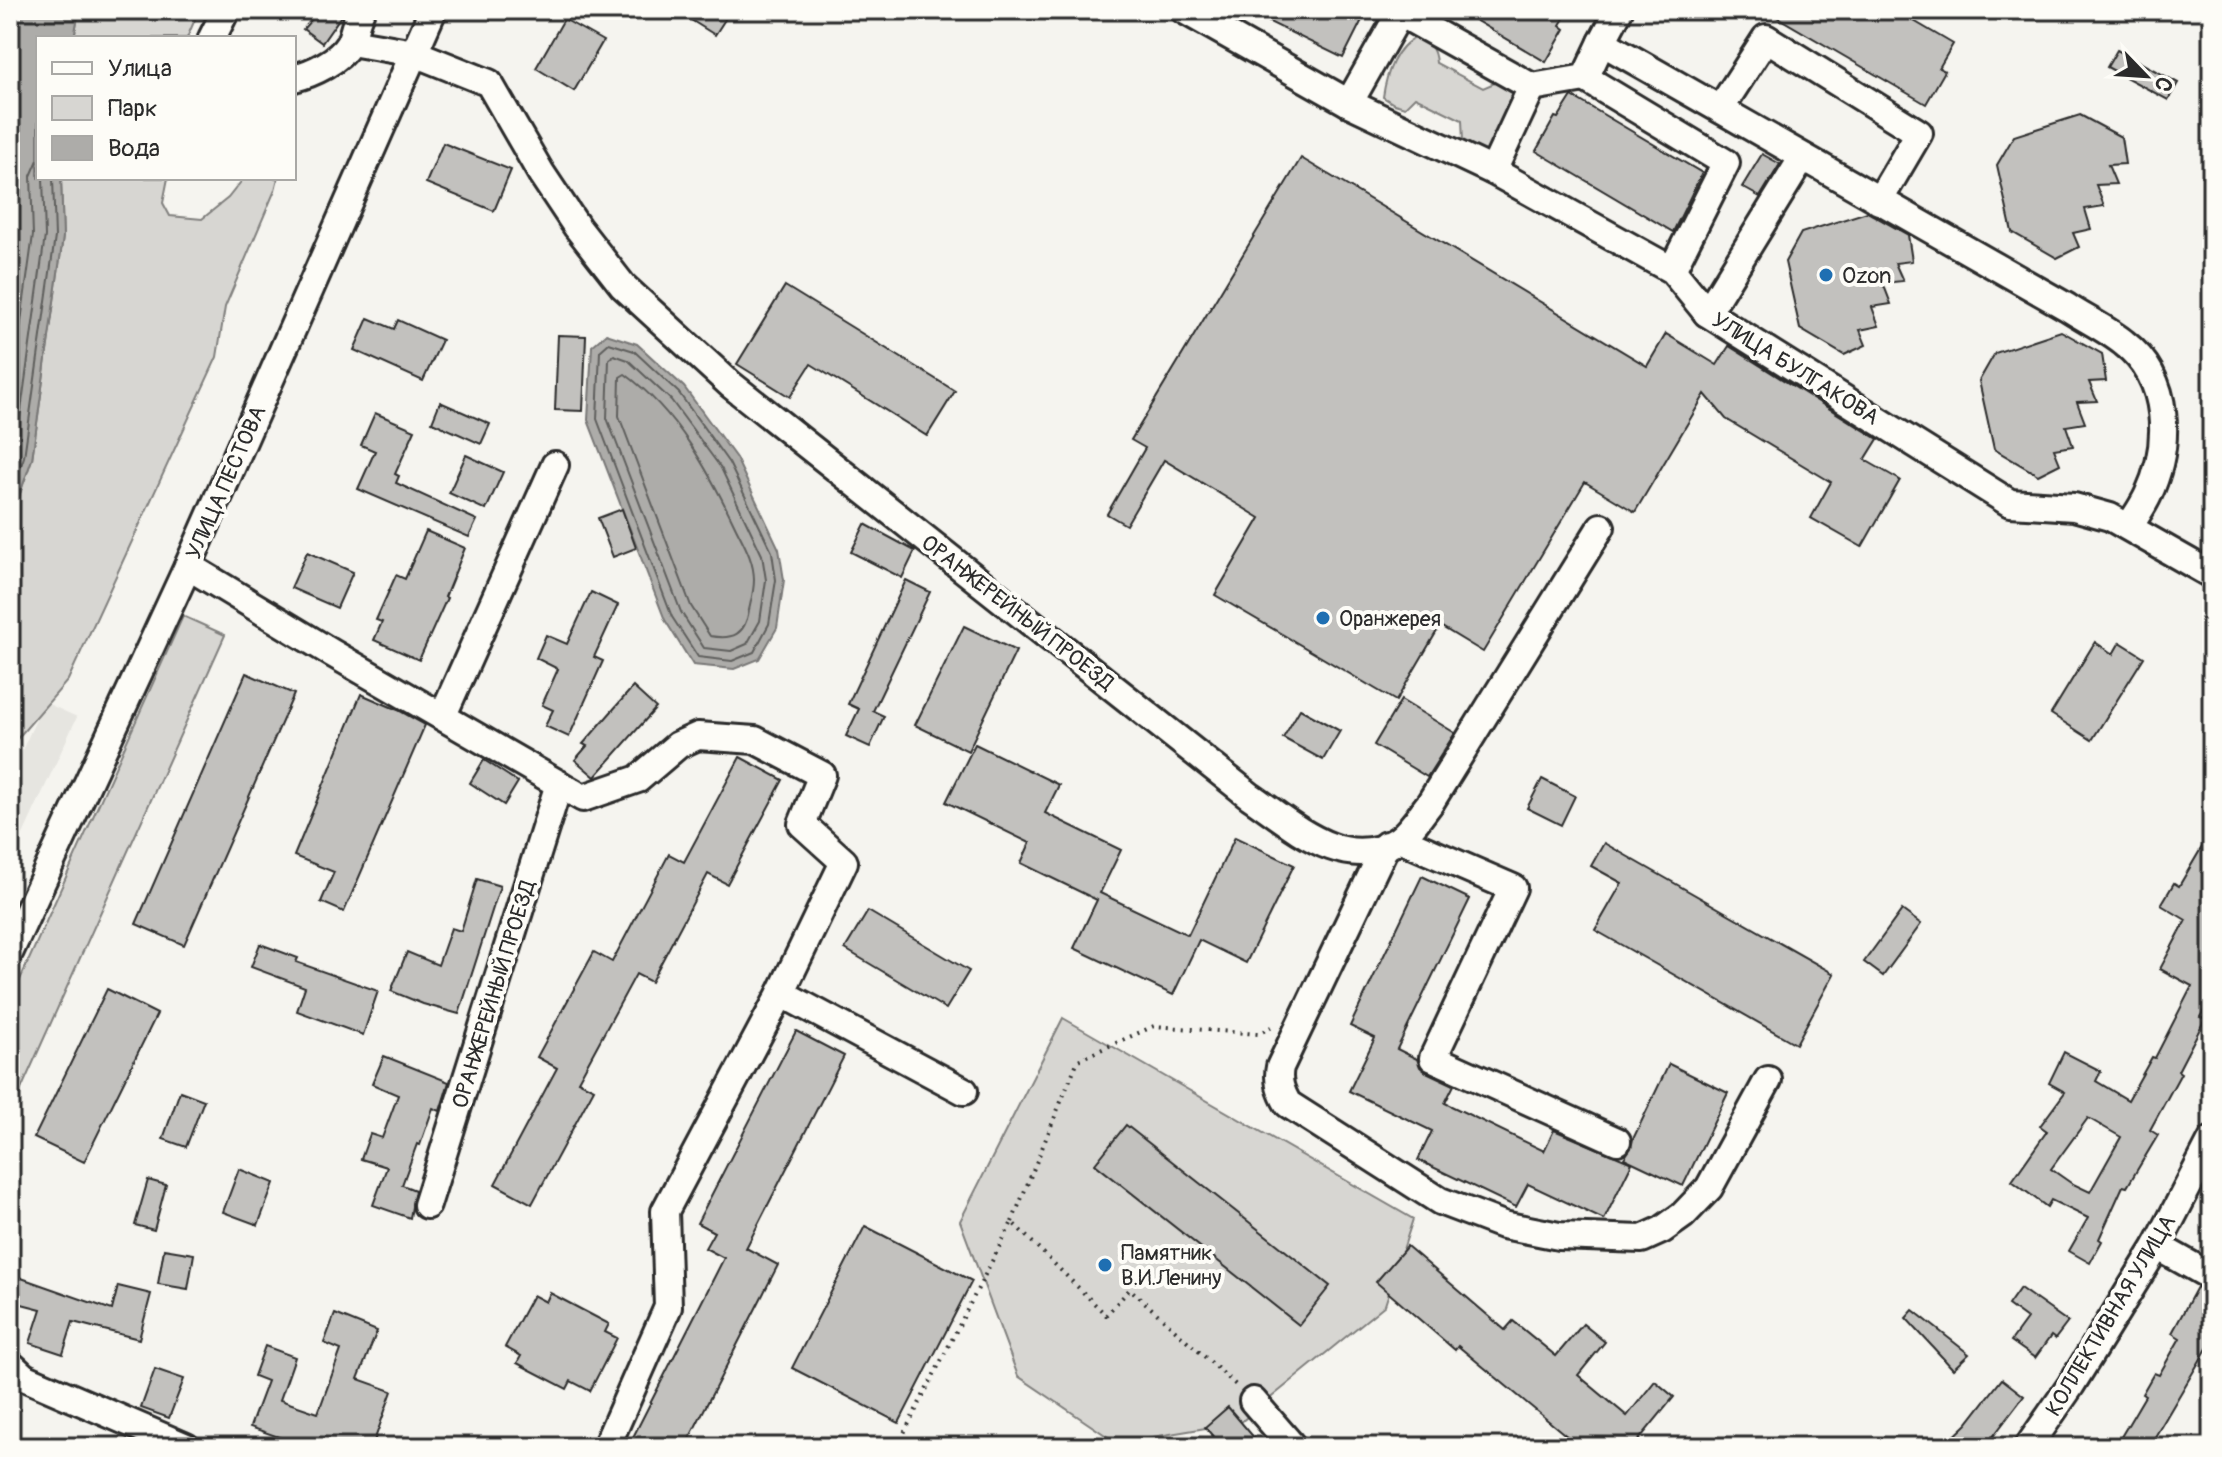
<svg xmlns="http://www.w3.org/2000/svg" width="2222" height="1457" font-family="Pangolin,sans-serif">
<style>
.built{fill:#e6e5e0}
.green{fill:#d7d6d2;stroke:#81807e;stroke-width:2}
.water{fill:#adaca9;stroke:#797877;stroke-width:2}
.lines{fill:none;stroke-linecap:round;stroke-linejoin:round}
.shore{stroke:#5f5f5d;stroke-width:2}
.building{fill:#c2c1be;stroke:#2b2b2b;stroke-width:2;fill-rule:evenodd}
.minor-casing{stroke:#2b2b2b;stroke-width:32}
.path{stroke:#2b2b2b;stroke-width:4;stroke-dasharray:2 6;stroke-linecap:butt}
.minor{stroke:#fdfcf7;stroke-width:26}
.poi-dot{fill:#1f6fb2;stroke:#fdfcf7;stroke-width:3}
.labels{text-anchor:middle;stroke-width:8;stroke-linejoin:round;paint-order:stroke}
.poi-label{font-size:22px;fill:#2b2b2b;stroke:#fdfcf7;text-anchor:start}
.street-label{font-size:22px;fill:#2b2b2b;stroke:#fdfcf7}
</style>
<rect width="100%" height="100%" fill="#f5f4ef"/>
<filter id="ink" filterUnits="userSpaceOnUse"><feTurbulence type="fractalNoise" baseFrequency=".0125" numOctaves="2"/><feDisplacementMap in="SourceGraphic" scale="16" xChannelSelector="R" yChannelSelector="G"/><feConvolveMatrix kernelMatrix="1 2 1 2 8 2 1 2 1" color-interpolation-filters="sRGB"/></filter>
<g filter="url(#ink)">
<polygon class="built" points="44,702 77,717 10,863 10,777"/>
<g class="green">
<polygon points="79,10 199,10 187,38 74,38"/>
<path d="M1417,37C1430,44 1435,48 1436,63L1483,88L1499,81L1516,93L1494,145L1486,151L1476,150L1463,141L1462,120L1415,97L1405,107L1394,104L1383,97C1386,75 1395,46 1417,37Z"/>
<polygon points="61,178 168,178 163,203 170,216 202,219 228,198 244,178 278,178 275,190 225,307 217,357 68,680 10,747 10,522 32,459 63,237"/>
<polygon points="183,616 225,635 10,1114 10,1002"/>
<polygon points="1063,1018 1413,1219 1385,1305 1241,1422 1117,1443 1018,1376 960,1221"/>
</g>
<g class="water">
<polygon points="10,10 79,10 74,38 38,38 38,178 61,178 63,237 32,459 10,522"/>
<polygon points="606,334 637,344 684,387 736,458 779,549 784,580 777,628 759,659 734,669 693,665 665,620 588,420 592,346"/>
</g>
<g class="lines">
<g class="shore">
<polygon points="609,343 634,351 679,393 729,463 772,552 776,580 769,624 754,652 732,661 698,657 672,617 597,419 600,351"/>
<polygon points="614,355 628,360 671,400 721,468 762,555 766,580 760,621 747,644 731,651 704,648 681,612 607,418 609,359"/>
<path d="M625,374C677,412 709,471 736,528C744,544 754,561 754,580C754,590 751,601 749,610C745,635 733,640 710,636L691,606L619,416L620,377Z"/>
<polyline points="10,401 33,235 31,176 38,160"/>
<polyline points="10,468 15,454 45,236 43,178"/>
<polyline points="10,498 24,457 55,237 53,178"/>
</g>
</g>
<g class="building">
<polygon points="320,10 342,10 343,13 322,43 303,29"/>
<polygon points="675,10 731,10 715,35"/>
<polygon points="1245,10 1367,10 1343,58"/>
<polygon points="1458,10 1569,10 1560,25 1565,29 1546,62"/>
<polygon points="1765,10 1895,10 1953,44 1939,68 1945,71 1926,104"/>
<polygon points="564,19 603,41 574,91 536,68"/>
<polygon points="2117,50 2178,83 2168,100 2107,67"/>
<polygon points="1572,96 1702,173 1673,232 1536,151 1555,117 1558,118"/>
<polygon points="2080,115 2121,137 2125,164 2108,165 2116,184 2096,185 2104,206 2085,209 2091,229 2073,233 2079,247 2057,258 2012,232 1997,165 2014,136"/>
<polygon points="443,143 511,170 494,211 426,183"/>
<polygon points="1762,154 1780,164 1760,197 1742,187"/>
<polygon points="1301,158 1647,366 1666,334 1717,365 1729,346 1878,439 1865,460 1900,480 1862,547 1811,518 1831,482 1726,419 1705,394 1635,512 1585,482 1483,652 1440,626 1396,701 1215,595 1260,518 1164,460 1126,525 1107,514 1145,448 1131,440"/>
<polygon points="1867,212 1908,235 1912,261 1895,263 1903,281 1883,283 1891,304 1872,307 1879,326 1860,330 1866,345 1844,355 1800,329 1785,262 1801,233"/>
<polygon points="785,286 955,391 927,436 811,364 790,397 737,364"/>
<polygon points="368,318 394,329 398,320 442,340 423,381 354,350"/>
<polygon points="2061,331 2102,354 2106,381 2089,382 2097,401 2077,402 2085,423 2066,426 2073,446 2054,449 2060,464 2038,475 1994,449 1979,381 1995,353"/>
<polygon points="558,335 586,336 583,411 555,410"/>
<polygon points="440,402 490,424 481,444 432,422"/>
<polygon points="375,413 415,430 395,474 399,476 396,483 477,520 469,537 358,489 375,451 361,445"/>
<polygon points="466,455 503,472 486,510 449,493"/>
<polygon points="622,509 636,548 613,557 598,518"/>
<polygon points="865,524 915,551 902,578 851,552"/>
<polygon points="426,531 465,548 445,597 447,598 419,660 374,640 382,622 376,620 396,575 405,579"/>
<polygon points="307,552 353,572 337,608 291,588"/>
<polygon points="906,580 930,592 873,711 884,716 870,747 846,736 859,709 848,704"/>
<polygon points="591,592 618,605 594,657 603,661 569,737 545,726 553,710 542,705 558,669 536,658 546,635 567,644"/>
<polygon points="964,626 1016,651 968,751 915,725"/>
<polygon points="2095,642 2113,654 2120,642 2144,657 2092,740 2051,714"/>
<polygon points="246,673 294,694 184,945 136,924"/>
<polygon points="633,687 656,708 595,777 575,760 587,746 583,744"/>
<polygon points="361,694 398,710 425,725 344,912 321,902 334,872 294,856"/>
<polygon points="1401,700 1455,733 1427,777 1374,745"/>
<polygon points="1300,709 1340,731 1323,760 1283,738"/>
<polygon points="975,744 1059,785 1045,813 1121,850 1100,893 1188,935 1235,837 1294,865 1246,963 1199,940 1173,995 1074,948 1097,900 1021,863 1030,843 946,802"/>
<polygon points="740,757 783,780 727,884 708,874 651,982 636,974 578,1081 594,1089 532,1204 495,1184 557,1068 537,1057 594,952 612,962 669,854 684,862"/>
<polygon points="484,760 518,782 504,805 470,783"/>
<polygon points="1542,779 1575,796 1561,825 1527,808"/>
<path d="M2212,830V997L2200,1017L2205,1019L2178,1071L2181,1073L2150,1130L2158,1135L2127,1187L2123,1186L2099,1239L2102,1241L2090,1263L2069,1251L2088,1218L2051,1200L2047,1207L2012,1181L2047,1131L2040,1126L2065,1092L2049,1083L2064,1052L2101,1071L2096,1081L2128,1100L2152,1057L2155,1058L2192,986L2160,969L2186,920L2161,905L2174,883L2179,886ZM2088,1118L2121,1137L2090,1192L2071,1183L2051,1169Z"/>
<polygon points="1604,843 1834,974 1796,1044 1595,930 1622,883 1591,866"/>
<polygon points="1422,876 1470,899 1397,1049 1417,1059 1420,1067 1426,1072 1454,1085 1445,1103 1544,1151 1554,1130 1632,1163 1604,1220 1528,1184 1516,1207 1418,1160 1432,1131 1349,1091 1375,1038 1350,1026"/>
<polygon points="477,879 500,886 459,1014 423,1004 391,991 407,952 438,965 451,928 461,931"/>
<polygon points="1902,910 1921,924 1883,976 1864,962"/>
<polygon points="868,911 969,971 946,1009 845,949"/>
<polygon points="260,944 298,958 296,962 378,991 363,1035 297,1011 305,987 251,967"/>
<polygon points="107,989 157,1014 84,1162 34,1138"/>
<polygon points="796,1031 844,1056 746,1248 778,1265 685,1447 628,1447 724,1258 705,1248 714,1232 697,1223"/>
<polygon points="384,1056 449,1082 440,1111 433,1108 420,1145 417,1144 402,1185 415,1190 410,1218 373,1205 387,1167 361,1159 370,1134 382,1138 398,1095 372,1084"/>
<polygon points="1669,1064 1728,1093 1683,1186 1624,1158 1631,1148 1633,1139"/>
<polygon points="180,1091 204,1100 186,1147 163,1139"/>
<polygon points="1126,1125 1330,1286 1299,1325 1095,1164"/>
<polygon points="239,1169 274,1183 258,1225 223,1212"/>
<polygon points="148,1180 166,1185 154,1230 135,1225"/>
<polygon points="865,1226 972,1281 899,1423 792,1368"/>
<polygon points="1407,1246 1505,1330 1513,1321 1556,1356 1583,1324 1605,1342 1578,1375 1627,1416 1655,1381 1674,1397 1633,1447 1580,1447 1458,1346 1455,1350 1376,1282"/>
<polygon points="164,1249 194,1254 188,1289 158,1284"/>
<polygon points="10,1274 112,1310 118,1286 151,1294 139,1339 73,1322 63,1354 30,1343 41,1309 10,1301"/>
<polygon points="2197,1287 2212,1293 2212,1340 2149,1447 2115,1447 2145,1396 2142,1394 2154,1373 2159,1375 2180,1338 2172,1333"/>
<polygon points="2020,1288 2068,1322 2055,1339 2051,1336 2035,1358 2011,1341 2027,1319 2008,1305"/>
<polygon points="550,1293 609,1324 605,1332 617,1338 590,1391 571,1381 567,1389 517,1363 521,1356 505,1347 533,1295 546,1302"/>
<polygon points="1913,1310 1969,1354 1953,1369 1906,1318"/>
<polygon points="335,1314 377,1331 358,1379 392,1391 372,1447 307,1447 250,1427 267,1381 254,1376 265,1346 295,1357 280,1400 318,1413 341,1350 324,1343"/>
<polygon points="155,1369 184,1379 169,1418 141,1408"/>
<polygon points="2002,1379 2024,1396 1985,1447 1943,1447 1967,1424"/>
<polygon points="1228,1407 1262,1447 1222,1447 1205,1427"/>
</g>
<g class="lines">
<defs>
<g id="minor">
<polyline points="1184,10 1349,103 1493,171 1672,270 1707,313 2010,503 2074,507 2110,517 2212,575"/>
<path d="M1400,13L1532,87L1585,78L1602,42L2067,307C2085,319 2107,329 2124,343C2171,379 2171,446 2148,495C2143,506 2135,517 2129,527"/>
<polyline points="212,38 226,10"/>
<path d="M351,42L414,53L489,83L541,173L577,227L623,286L730,384L1250,796C1293,825 1345,875 1398,840C1410,832 1421,814 1430,803L1601,527"/>
<polyline points="1602,42 1619,10"/>
<path d="M294,78C313,73 339,61 349,44C354,35 355,22 360,13L358,10"/>
<polyline points="1585,78 1726,163 1672,270"/>
<polyline points="1349,103 1400,13 1400,10"/>
<polyline points="1720,109 1766,38 1919,133 1879,201"/>
<polyline points="1493,171 1532,87"/>
<polyline points="1707,313 1803,157"/>
<polyline points="188,566 332,653 583,798 638,779 678,745 698,736 755,740 822,775 802,824 844,862 781,993 665,1211 668,1307 606,1447"/>
<polyline points="443,715 555,465"/>
<polyline points="1400,839 1513,888 1433,1058 1617,1141"/>
<path d="M1386,845L1280,1067C1277,1081 1281,1092 1288,1104L1440,1201L1503,1225L1559,1236L1642,1239L1662,1230L1683,1215L1709,1188L1768,1080"/>
<polyline points="10,951 188,566 433,10"/>
<polyline points="781,993 964,1091"/>
<polyline points="427,1205 559,784"/>
<polyline points="2157,1246 2212,1277"/>
<polyline points="10,1364 24,1377 186,1447"/>
<polyline points="1253,1401 1293,1447"/>
<polyline points="2028,1447 2071,1385 2157,1246 2212,1140"/>
</g>
</defs>
<use href="#minor" class="minor-casing"/>
<g class="path">
<polyline points="1012,1222 1078,1060 1154,1026 1258,1034 1271,1027"/>
<polyline points="900,1447 899,1443 1012,1222 1106,1315 1130,1289 1237,1386"/>
</g>
<use href="#minor" class="minor"/>
</g>
</g>
<g class="poi-dot">
<circle cx="1826" cy="275" r="8"/>
<circle cx="1323" cy="618" r="8"/>
<circle cx="1105" cy="1265" r="8"/>
</g>
<g class="labels">
<g class="poi-label">
<text x="1842" y="283">Ozon</text>
<text x="1339" y="626">Оранжерея</text>
<text x="1121" y="1260">Памятник<tspan x="1121" dy="25">В.И.Ленину</tspan></text>
</g>
<g class="street-label">
<text transform="translate(1796 368) rotate(32)" y="8">УЛИЦА БУЛГАКОВА</text>
<text transform="translate(225 482) rotate(-66)" y="8">УЛИЦА ПЕСТОВА</text>
<text transform="translate(1018 612) rotate(38)" y="8">ОРАНЖЕРЕЙНЫЙ ПРОЕЗД</text>
<text transform="translate(493 994) rotate(-73)" y="8">ОРАНЖЕРЕЙНЫЙ ПРОЕЗД</text>
<text transform="translate(2110 1315) rotate(-59)" y="8">КОЛЛЕКТИВНАЯ УЛИЦА</text>
</g>
</g>
<rect width="2222" height="1457" fill="none" stroke="#fdfcf7" stroke-width="40"/>
<rect x="20" y="20" width="2182" height="1417" fill="none" stroke="#2b2b2b" stroke-width="3" filter="url(#ink)"/>
<rect x="36" y="36" width="260" height="144" fill="#fdfcf7" stroke="#a9a8a5" stroke-width="2"/>
<rect x="52" y="62" width="40" height="12" fill="#fdfcf7" stroke="#a9a8a5" stroke-width="2"/>
<text x="108" y="76" font-size="24" fill="#2b2b2b">Улица</text>
<rect x="52" y="96" width="40" height="24" fill="#d7d6d2" stroke="#a9a8a5" stroke-width="2"/>
<text x="108" y="116" font-size="24" fill="#2b2b2b">Парк</text>
<rect x="52" y="136" width="40" height="24" fill="#adaca9" stroke="#a9a8a5" stroke-width="2"/>
<text x="108" y="156" font-size="24" fill="#2b2b2b">Вода</text>
<g transform="translate(2146 76) rotate(115)" stroke="#fdfcf7" stroke-width="6" paint-order="stroke">
<path d="M0-6L14 30L0 20L-14 30Z" fill="#2b2b2b"/>
<text y="-12" font-size="22" font-weight="bold" text-anchor="middle" fill="#2b2b2b">С</text>
</g>
</svg>
